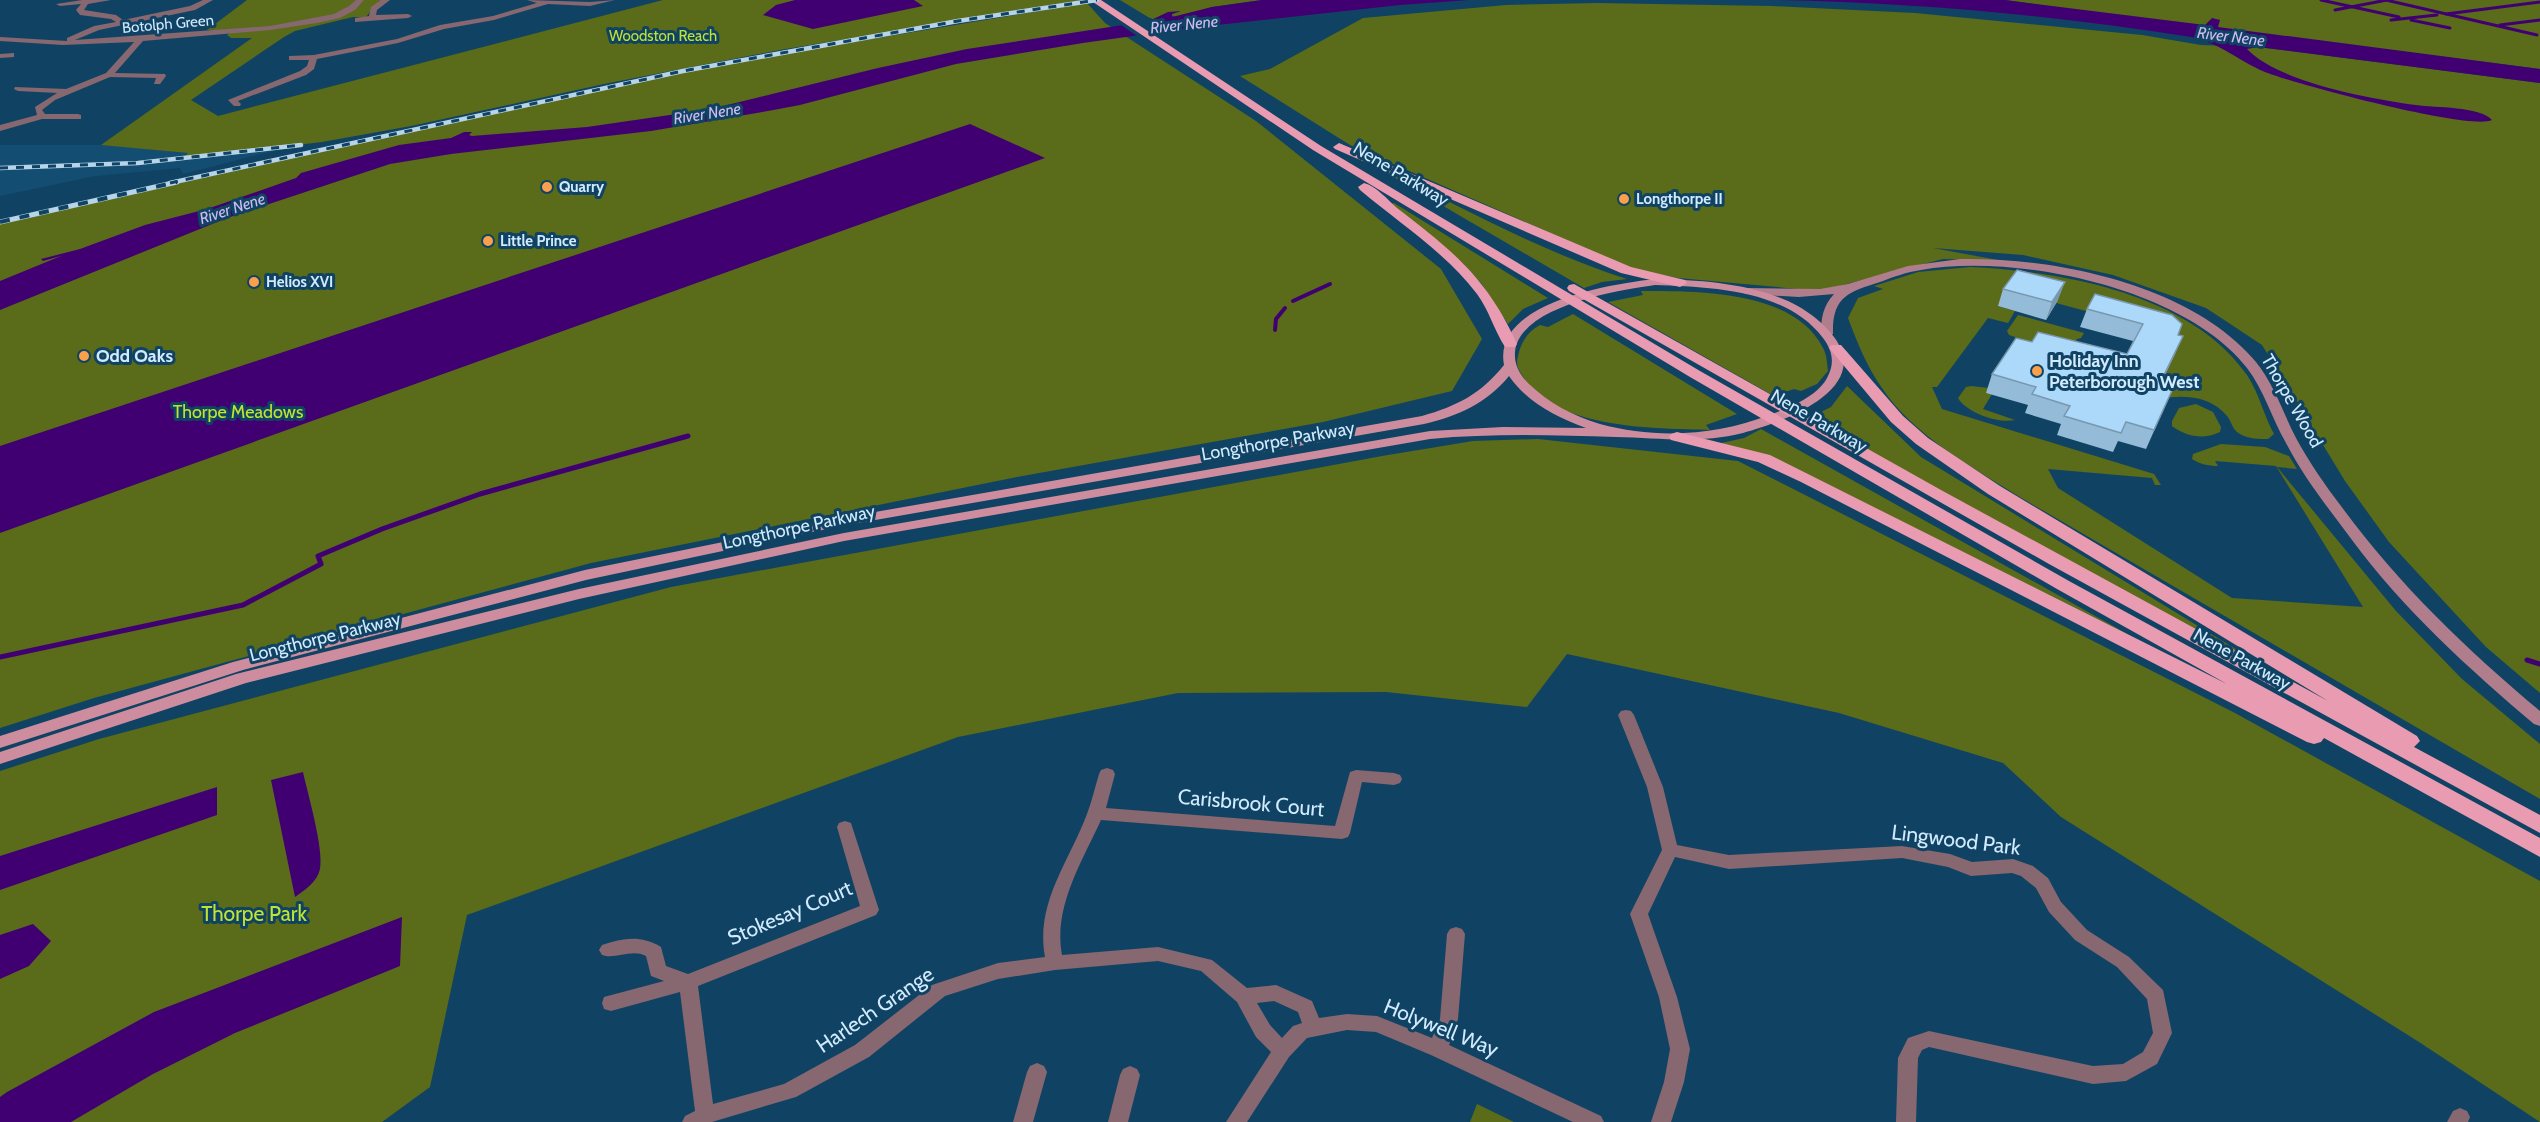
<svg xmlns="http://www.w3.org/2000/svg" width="2540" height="1122" font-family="Cabin,sans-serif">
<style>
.built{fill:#134e72}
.green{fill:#5a6b19}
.water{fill:#400072}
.pier{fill:#104363}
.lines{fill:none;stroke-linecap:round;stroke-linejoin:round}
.stream-far2{stroke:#400072;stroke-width:3}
.stream-far1{stroke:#400072;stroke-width:4}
.stream{stroke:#400072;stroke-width:5}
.street{fill:#876770;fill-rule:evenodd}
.secondary{fill:#af7d8b;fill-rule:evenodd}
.primary{fill:#cd8d9f;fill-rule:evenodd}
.highway{fill:#e89bb1;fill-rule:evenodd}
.rail-far1-casing{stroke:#b8d4ea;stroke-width:4.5}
.rail-casing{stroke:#b8d4ea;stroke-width:5}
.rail-far1{stroke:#104363;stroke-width:3;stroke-dasharray:8;stroke-linecap:butt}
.rail{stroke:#104363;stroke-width:4;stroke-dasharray:10;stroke-linecap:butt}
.wall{fill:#94bbd7}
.shaded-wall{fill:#7898af}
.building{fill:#acd9fa;stroke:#7898af;stroke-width:1.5}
.poi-dot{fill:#f9a04c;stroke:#104363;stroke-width:2}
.labels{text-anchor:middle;stroke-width:6;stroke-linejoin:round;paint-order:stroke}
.far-street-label{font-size:15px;fill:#d1eafe;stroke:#104363}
.far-park-label{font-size:15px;fill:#c0e431;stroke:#104363}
.far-poi-label{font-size:15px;font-weight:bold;fill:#d1eafe;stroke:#104363;text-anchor:start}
.far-water-label{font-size:16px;font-style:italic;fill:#cdbaf0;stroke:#104363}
.street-label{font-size:18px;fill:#d1eafe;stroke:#104363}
.poi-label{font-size:18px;font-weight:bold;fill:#d1eafe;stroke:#104363;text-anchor:start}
.park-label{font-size:18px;fill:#c0e431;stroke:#104363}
.near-street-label{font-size:21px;fill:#d1eafe;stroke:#104363}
.near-park-label{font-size:21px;fill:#c0e431;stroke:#104363}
</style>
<rect width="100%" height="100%" fill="#104363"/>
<polygon class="built" points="324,138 183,174 180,168 95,176 0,196 0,145 108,145 188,153"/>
<g class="green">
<polygon points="247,0 384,0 375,6 366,17 353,17 295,31 284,37 191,100 218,116 663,0 1082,0 780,50 604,84 411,126 322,142 184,158 188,153 101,145 252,38 231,38 227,35 232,31 207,30"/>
<polygon points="1120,0 1262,0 1212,7 1177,17 1170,15 1180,11 1153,20"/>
<polygon points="2005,0 2540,0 2540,69 2076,10"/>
<polygon points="1087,3 1105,23 1256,121 1441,269 1482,339 1452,391 1323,422 1017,477 591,563 94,698 0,728 0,223 685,70"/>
<polygon points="1598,3 1772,6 1915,13 2142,35 2201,45 2258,47 2540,83 2540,693 2486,647 2389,542 2345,481 2262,345 2206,308 2113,275 2023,255 1933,248 1998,260 1943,259 1828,289 1798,289 1678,278 1630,268 1350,145 1240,76 1270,69 1363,18 1506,5"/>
<path d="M1389,171C1466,210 1545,253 1627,279L1602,282L1584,288L1385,172Z"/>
<polygon points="1394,203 1548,298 1523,309 1508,324 1481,283 1440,245 1389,205"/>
<path d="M1970,267C2062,271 2191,294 2247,375C2259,393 2264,416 2274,434L2268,439C2259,439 2249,439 2240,434C2232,430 2232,422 2227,416C2211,396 2183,394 2161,399L2138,325L2056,303L2058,300L1998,306L2015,311L2008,323L1988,318L1937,387H1932L1942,409L2154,474L2161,485H2155L2152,478L2048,469L2058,488L2232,598L2363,607L2276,466L2215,461L2218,466C2208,466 2200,464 2192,459L2193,454L2221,444L2265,447L2289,456L2297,469L2277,467L2396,611L2462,679L2540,744V799L2018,496C1971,466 1913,435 1882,388C1867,367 1857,342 1848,318L1858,298L1883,289L1874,286L1918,272Z"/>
<path d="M1641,291C1698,291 1794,290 1823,348C1827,355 1827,364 1828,371L1817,384L1801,391L1794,389L1774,396L1608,302L1643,295Z"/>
<path d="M1573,314L1737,414L1706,425L1710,430C1656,428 1557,430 1524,378C1521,373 1517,369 1517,362C1519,346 1526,332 1540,325L1548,327Z"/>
<polygon points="2018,315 2084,333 2081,338 2077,339 2071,351 2060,352 2009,335 2007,331"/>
<polygon points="1847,386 1921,457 2285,679 1848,440 1811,417 1831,407"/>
<path d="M1971,386L1989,388L1986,393L1992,394L1983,409L2015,420C1999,424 1967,413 1958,398L1966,387Z"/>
<path d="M2196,404L2213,412L2221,427L2220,432C2203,440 2187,437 2172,426V421L2179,408Z"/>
<polygon points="1761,429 2131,636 1900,521 1717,444 1744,438"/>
<polygon points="1538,439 1738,461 2235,713 2540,881 2540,1122 2419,1042 2061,817 2003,763 1839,713 1567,654 1527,707 1386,692 1178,693 958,737 467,915 430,1087 382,1122 0,1122 0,771 99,739 671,587 1382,456 1473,441"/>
<polygon points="1477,1104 1514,1122 1470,1122"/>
</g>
<g class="water">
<polygon points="795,0 914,0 923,6 813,29 763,15 776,5"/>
<polygon points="1262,0 1469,0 1400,5 1190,28 1083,43 956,64 800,105 768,111 651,131 451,154 390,164 227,218 0,310 0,281 61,256 43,261 41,259 80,249 145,225 207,209 296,178 301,173 399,145 451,138 464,132 472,132 469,135 472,136 587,127 711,109 878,68 967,49 1149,21 1168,12 1181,11 1172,14 1172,17 1212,7"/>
<path d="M1776,0H2005L2205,25L2212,18L2220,20L2218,27L2540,69V83L2258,47L2247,49C2278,82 2371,99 2416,105C2435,108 2480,106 2492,120C2470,131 2295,84 2265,72C2237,60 2222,44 2191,37C2054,15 1915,3 1776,0Z"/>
<polygon points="970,124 1045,158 0,533 0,446"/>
<path d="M303,772C308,795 324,849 320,869C317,882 305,890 295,897L271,780Z"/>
<polygon points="217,787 217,815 0,890 0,856"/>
<polygon points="402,917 400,966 235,1033 153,1074 71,1122 0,1122 0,1097 7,1092 154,1012"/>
<polygon points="33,924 51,941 29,966 0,979 0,935"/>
</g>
<polygon class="pier" points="1151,18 1174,33 1140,38 1118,23"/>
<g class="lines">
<g class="stream-far2">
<polyline points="2321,0 2399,17"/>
<polyline points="2386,0 2537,35"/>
<polyline points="2335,10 2387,0"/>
<polyline points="2446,14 2540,2"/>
<polyline points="2391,20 2437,15"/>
<polyline points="2411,20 2450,28"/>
<polyline points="2500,25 2540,20"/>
</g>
<g class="stream-far1">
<polyline points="1293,301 1330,284"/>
<polyline points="1275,330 1276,319 1285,308"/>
</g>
<g class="stream">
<polyline points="0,657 243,605 321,564 318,556 382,529 480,494 688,436"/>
<polyline points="2527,660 2540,664"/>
</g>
<g class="street">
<polygon points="82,0 111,0 88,4 84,10 116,15 123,20 190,6 203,0 213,0 195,10 99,30 75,40 270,26 334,14 349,6 356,0 364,0 355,10 340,18 317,23 270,30 143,41 115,73 165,74 166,76 160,84 154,84 156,78 110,77 55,100 42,110 45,114 78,114 81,115 81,119 42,119 0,131 0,125 37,115 35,107 57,93 18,91 14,89 15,87 66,89 106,73 134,42 63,45 0,41 0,37 67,41 67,38 94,26 116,22 111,19 80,15 76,10 81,4 60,6 56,4"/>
<polygon points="381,0 390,0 377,10 376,15 408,14 412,16 408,18 355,22 355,18 369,16 371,7"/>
<polygon points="527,0 590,2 615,0 590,6 548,4 494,20 444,29 398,43 317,59 314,69 306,75 238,101 241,104 240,106 234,106 228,100 300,71 307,66 309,60 289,60 289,56 314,55 397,39 440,25 493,16 537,3"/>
<polygon points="14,53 14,57 0,58 0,54"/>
<polygon points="1626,710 1631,711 1634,715 1663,787 1677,845 1729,855 1902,846 1950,854 1972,862 2013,859 2033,866 2048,878 2061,902 2087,930 2129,957 2163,990 2172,1033 2157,1064 2126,1081 2093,1084 1929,1047 1922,1050 1918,1058 1916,1122 1896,1122 1898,1058 1908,1038 1929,1031 2093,1066 2123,1064 2143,1052 2153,1033 2147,999 2117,967 2075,940 2049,912 2036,888 2021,876 2012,873 1971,876 1948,867 1902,858 1729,869 1675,857 1648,914 1677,997 1690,1049 1684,1082 1671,1122 1651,1122 1664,1082 1670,1049 1659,997 1630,914 1662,850 1647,787 1618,715 1621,711"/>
<path d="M1107,768L1113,770L1115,774L1106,808L1335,826L1350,772L1356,770L1394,773L1400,775L1402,779L1400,783L1394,785L1362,782L1350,833L1348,837L1342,839L1101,820C1082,862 1053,907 1062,955L1158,947L1212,960L1247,988L1276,985L1312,1001L1319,1018L1347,1014L1377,1016L1432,1038L1440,1019L1447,934L1450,929L1456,927L1462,929L1465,934L1458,1019L1449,1045L1601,1116L1604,1122H1573L1431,1055L1376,1032L1347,1030L1307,1038L1289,1057L1247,1122H1226L1271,1052L1256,1037L1237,1002L1201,971L1158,961L1055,970L998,979L945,996L869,1057L796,1097L712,1122H682L685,1116L695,1111L680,992L611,1011L604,1009L602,1003L604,997L664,981L651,976L646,956C631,948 616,960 602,955L599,950L602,945C623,938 641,935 661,947L666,966L688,974L860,906L837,827L839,823L845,821L851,823L879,910L876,915L698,986L713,1104L784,1084L855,1045L932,985L998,963L1045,957C1035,903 1069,862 1087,814C1092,801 1095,787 1099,774L1101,770ZM1274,1001L1298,1012L1302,1023L1293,1026L1282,1038L1270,1025L1257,1003Z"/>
<polygon points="1037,1063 1044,1066 1047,1072 1033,1122 1013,1122 1027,1072 1030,1066"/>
<polygon points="1130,1066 1137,1069 1140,1075 1128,1122 1108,1122 1120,1075 1123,1069"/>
<polygon points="2460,1108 2467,1111 2470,1117 2468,1122 2447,1122 2453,1111"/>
</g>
<path class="secondary" d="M1960,259C2056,257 2192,285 2256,362C2274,384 2283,413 2296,438C2309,462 2325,485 2341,506C2398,584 2466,649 2540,711V726L2534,724C2468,668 2404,610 2352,540C2329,509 2304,478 2286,443C2272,419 2264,390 2247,368C2185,288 2016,253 1921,270C1907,272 1893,277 1880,282C1849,292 1832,296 1833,334L1827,338L1821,334C1821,318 1823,306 1834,294L1799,297L1746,294L1740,291L1746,288L1820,289L1848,284L1908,266Z"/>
<path class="primary" d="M1655,279C1700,280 1747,283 1788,301C1807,310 1823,322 1834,337C1874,390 1780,423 1743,433C1698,444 1661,438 1616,437C1554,435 1492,433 1430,439L844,541L579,599L246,683L0,764V752L236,674L579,589L844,533L1430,431L1503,427L1586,428C1556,417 1527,402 1509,376C1487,403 1458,416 1424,424L841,526L586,580L243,670L0,748V736L233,662L585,570L841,518L1422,416C1457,406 1481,394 1504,365C1492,302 1612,284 1655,279ZM1655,285C1710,287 1786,289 1823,338C1832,350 1835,362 1828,376C1819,396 1789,408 1769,415C1716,436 1655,439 1600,424C1573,416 1549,403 1529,384C1520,375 1514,365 1515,352C1519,306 1619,290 1655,285Z"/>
<g class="highway">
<polygon points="1090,0 1101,0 1321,146 1700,371 2069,581 2540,838 2540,857 2324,738 2321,742 2314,744 2307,742 1801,482 1758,462 1671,440 1669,437 1671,434 1677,432 1770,455 2227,684 2057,589 1690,377 1313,150"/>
<polygon points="1339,143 1631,267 1685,280 1687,283 1680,287 1621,273 1335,149 1333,147"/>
<path d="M1364,183C1376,186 1388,200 1397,208C1452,250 1488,279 1517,344L1515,347H1505C1494,330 1489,310 1477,294C1445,252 1399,223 1360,190L1358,187Z"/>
<polygon points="1574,284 1941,490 2328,701 1988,494 1916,444 1891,422 1829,348 1831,345 1841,345 1903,416 1928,438 2000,486 2417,736 2420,741 2414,747 2540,815 2540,833 2049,564 1569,291 1567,288 1569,285"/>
</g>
<defs>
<g id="rail-far1">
<polyline points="0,168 138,163 301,145"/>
<polyline points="170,183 683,71 958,21 1097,0"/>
</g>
<polyline id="rail" points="0,222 177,182"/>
</defs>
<use href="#rail-far1" class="rail-far1-casing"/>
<use href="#rail" class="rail-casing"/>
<use href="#rail-far1" class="rail-far1"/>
<use href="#rail" class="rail"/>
</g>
<g class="wall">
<polygon points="2003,289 2058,300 2046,320 1998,306"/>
<polygon points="2095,294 2178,335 2175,354 2164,377 2168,384 2174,386 2146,449 2118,441 2113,452 2057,435 2061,424 2025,413 2028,405 1986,393 1992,374 2032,342 2127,354 2133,341 2080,327 2087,309"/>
</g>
<g class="shaded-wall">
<polygon points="2065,282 2058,300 2046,320 2052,302"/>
<polygon points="2183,336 2175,354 2155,396 2163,377"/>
</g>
<g class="building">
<polygon points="2017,270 2065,282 2052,302 2003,289"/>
<polygon points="2095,294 2172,315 2182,324 2178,335 2183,336 2163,377 2170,379 2167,384 2174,386 2154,430 2126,422 2121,433 2064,416 2070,406 2032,394 2036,387 1992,374 2016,338 2032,342 2038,332 2127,354 2143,324 2087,309"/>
</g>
<g class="poi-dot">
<circle cx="547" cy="187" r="6"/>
<circle cx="1624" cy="199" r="6"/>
<circle cx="488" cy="241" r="6"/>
<circle cx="254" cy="282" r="6"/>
<circle cx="84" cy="356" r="6"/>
<circle cx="2037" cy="371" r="6"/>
</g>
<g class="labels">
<g class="far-street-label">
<text transform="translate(168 24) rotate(-5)" y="5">Botolph Green</text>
</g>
<g class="far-park-label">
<text x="663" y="41">Woodston Reach</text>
</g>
<g class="far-poi-label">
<text x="559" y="192">Quarry</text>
<text x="1636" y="204">Longthorpe II</text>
<text x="500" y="246">Little Prince</text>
<text x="266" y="287">Helios XVI</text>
</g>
<g class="far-water-label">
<text transform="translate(1184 24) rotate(-6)" y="6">River Nene</text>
<text transform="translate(2231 36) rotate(7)" y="6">River Nene</text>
<text transform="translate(707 113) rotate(-9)" y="6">River Nene</text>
<text transform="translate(232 208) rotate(-18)" y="6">River Nene</text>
</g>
<g class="street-label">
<text transform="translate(1401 174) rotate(31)" y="6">Nene Parkway</text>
<text transform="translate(2292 401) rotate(60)" y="6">Thorpe Wood</text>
<text transform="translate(1819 421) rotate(30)" y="6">Nene Parkway</text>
<text transform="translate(1278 441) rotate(-10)" y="6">Longthorpe Parkway</text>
<text transform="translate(799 527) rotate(-12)" y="6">Longthorpe Parkway</text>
<text transform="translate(325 637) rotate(-14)" y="6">Longthorpe Parkway</text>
<text transform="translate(2242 659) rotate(29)" y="6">Nene Parkway</text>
</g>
<g class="poi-label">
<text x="96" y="362">Odd Oaks</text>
<text x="2049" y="367">Holiday Inn<tspan x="2049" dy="21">Peterborough West</tspan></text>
</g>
<g class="park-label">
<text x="238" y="418">Thorpe Meadows</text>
</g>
<g class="near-street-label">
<text transform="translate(1251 803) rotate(5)" y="7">Carisbrook Court</text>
<text transform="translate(1956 840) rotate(7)" y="7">Lingwood Park</text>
<text transform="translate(790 913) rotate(-23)" y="7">Stokesay Court</text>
<text transform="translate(875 1010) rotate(-34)" y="7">Harlech Grange</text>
<text transform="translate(1441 1028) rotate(22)" y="7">Holywell Way</text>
</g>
<g class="near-park-label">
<text x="254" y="921">Thorpe Park</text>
</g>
</g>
</svg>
